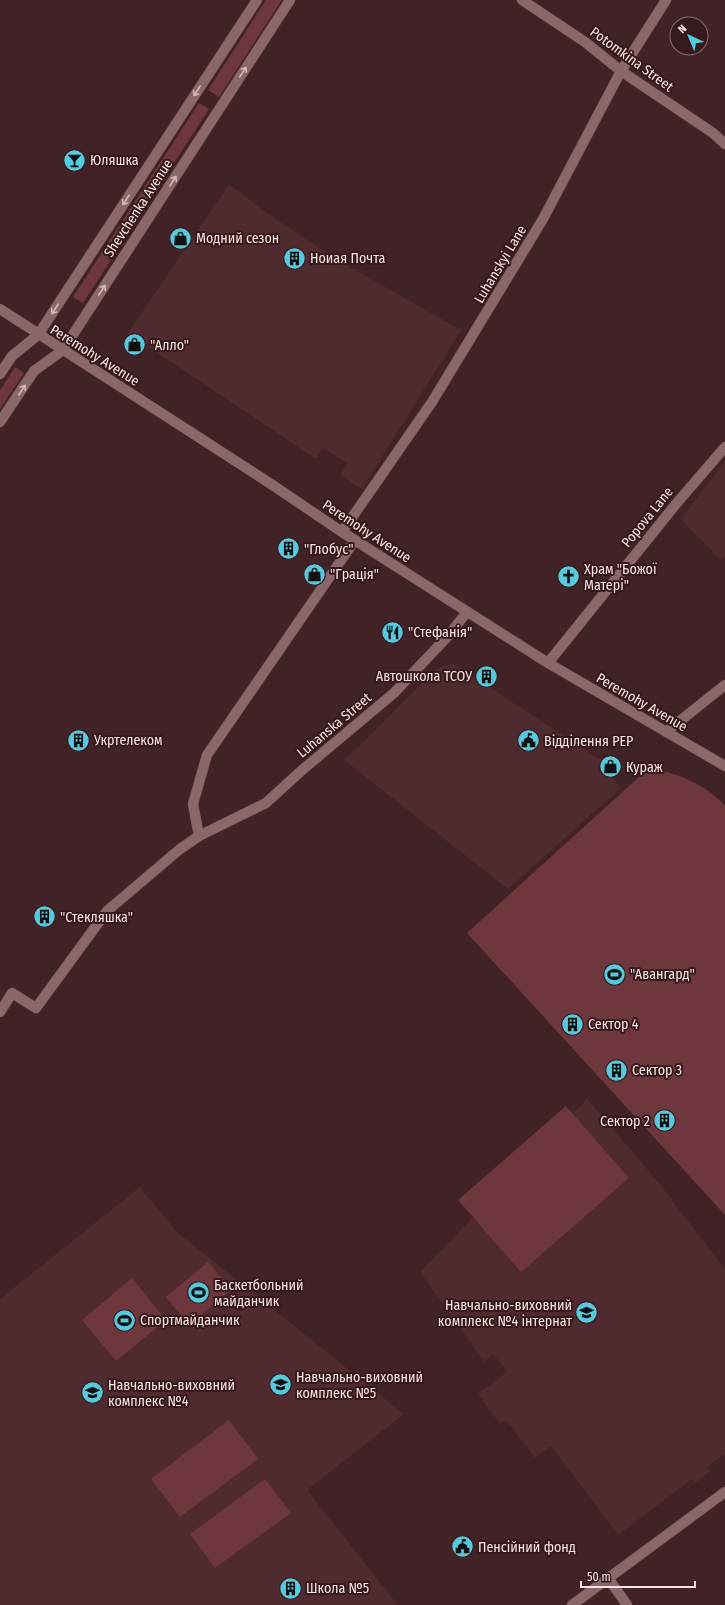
<svg xmlns="http://www.w3.org/2000/svg" width="725" height="1605" font-family="'Fira Sans Condensed',sans-serif">
<style>
.built{fill:#4f2a2e}
.green{fill:#6e363d}
.lines{fill:none;stroke-linecap:round;stroke-linejoin:round}
.minor-casing{stroke:#593f42;stroke-width:11}
.tertiary-casing{stroke:#593f42;stroke-width:11}
.secondary-casing{stroke:#593f42;stroke-width:11}
.minor{stroke:#8b6769;stroke-width:10}
.tertiary{stroke:#8b6769;stroke-width:10}
.secondary{stroke:#8b6769;stroke-width:10}
.oneway{stroke:#d2b8ba}
.labels{text-anchor:middle;stroke-width:4;stroke-linejoin:round;paint-order:stroke}
.street-label{font-size:14px;fill:#f9e3e5;stroke:#36191c}
.poi-label{font-size:14px;fill:#f9e3e5;stroke:#36191c;text-anchor:start}
</style>
<rect width="100%" height="100%" fill="#412226"/>
<g class="built">
<polygon points="229,184 277,220 336,259 461,330 362,489 340,475 347,463 323,448 316,459 128,333"/>
<polygon points="725,461 725,556 720,560 681,519"/>
<polygon points="452,663 604,762 599,771 613,779 621,788 508,889 344,760 437,669"/>
<polygon points="587,1099 659,1183 725,1269 725,1454 707,1467 710,1471 695,1483 692,1479 618,1535 551,1446 535,1458 506,1420 500,1424 478,1394 507,1372 493,1354 484,1362 420,1272"/>
<polygon points="140,1187 177,1232 404,1414 307,1490 398,1605 0,1605 0,1299"/>
</g>
<g class="green">
<polygon points="266,0 282,0 219,97 208,90"/>
<polygon points="199,103 209,109 83,303 73,297"/>
<polygon points="15,367 24,373 0,409 0,390"/>
<path d="M650,767C677,774 706,784 725,806V1215L467,933Z"/>
<polygon points="566,1106 629,1178 521,1272 458,1200"/>
<polygon points="208,1262 231,1290 189,1325 166,1297"/>
<polygon points="132,1278 166,1320 116,1361 82,1320"/>
<polygon points="229,1420 258,1459 180,1517 151,1479"/>
<polygon points="265,1479 291,1513 215,1568 190,1534"/>
</g>
<g class="lines">
<defs>
<g id="minor">
<polyline points="522,0 585,42 621,71 713,133 725,144"/>
<polyline points="0,374 12,356 38,335 257,0"/>
<polyline points="0,422 34,371 63,350 290,0"/>
<polyline points="342,532 432,402 543,219 621,71 666,0"/>
<polyline points="548,663 676,504 725,447"/>
<polyline points="666,732 725,685"/>
<polyline points="199,836 193,804 207,755 355,540"/>
<polyline points="0,1012 12,993 36,1008 107,911 180,849 199,836 266,803 301,771 394,693 448,636 467,612"/>
<polyline points="608,1578 627,1605"/>
</g>
<polyline id="tertiary" points="572,1605 725,1492"/>
<polyline id="secondary" points="0,309 271,484 342,532 548,663 725,766"/>
</defs>
<use href="#minor" class="minor-casing"/>
<use href="#tertiary" class="tertiary-casing"/>
<use href="#secondary" class="secondary-casing"/>
<use href="#minor" class="minor"/>
<use href="#tertiary" class="tertiary"/>
<use href="#secondary" class="secondary"/>
</g>
<defs><path id="oneway-shaft" d="M-6 0H5M1.5-3L5.5 0L1.5 3" fill="none" stroke-width="1.6" stroke-linecap="round" stroke-linejoin="round"/></defs>
<g class="oneway">
<use href="#oneway-shaft" transform="translate(243 72) rotate(-57)"/>
<use href="#oneway-shaft" transform="translate(197 91) rotate(123)"/>
<use href="#oneway-shaft" transform="translate(173 181) rotate(-57)"/>
<use href="#oneway-shaft" transform="translate(126 200) rotate(123)"/>
<use href="#oneway-shaft" transform="translate(102 290) rotate(-57)"/>
<use href="#oneway-shaft" transform="translate(55 309) rotate(123)"/>
<use href="#oneway-shaft" transform="translate(22 390) rotate(-56)"/>
</g>
<defs>
<symbol id="bar-disc" viewBox="-11 -11 22 22"><circle r="9.5" fill="#54cade" stroke="#36191c"/><path d="M-6-5H6L.8 .8V4.5H3.5V6h-7V4.5H-.8V.8Z" fill="#111"/></symbol>
<symbol id="shop-disc" viewBox="-11 -11 22 22"><circle r="9.5" fill="#54cade" stroke="#36191c"/><path d="M-5-2.5h2.3a2.7 3.5 0 0 1 5.4 0H5L5.5 6h-11ZM-1.5-2.5h3a1.5 2.3 0 0 0-3 0Z" fill="#111"/></symbol>
<symbol id="building-disc" viewBox="-11 -11 22 22"><circle r="9.5" fill="#54cade" stroke="#36191c"/><path d="M-4-6H4V6H1V3H-1V6H-4ZM-2.5-4.3h1.7v1.8h-1.7ZM.8-4.3h1.7v1.8H.8ZM-2.5-1h1.7V.8h-1.7ZM.8-1h1.7V.8H.8Z" fill="#111"/></symbol>
<symbol id="church-disc" viewBox="-11 -11 22 22"><circle r="9.5" fill="#54cade" stroke="#36191c"/><path d="M-1.2-6h2.4v3.5h3.3v2.4h-3.3V6h-2.4V-.1h-3.3v-2.4h3.3Z" fill="#111"/></symbol>
<symbol id="restaurant-disc" viewBox="-11 -11 22 22"><circle r="9.5" fill="#54cade" stroke="#36191c"/><path d="M-5-6h1v4h1v-4h1v4h1v-4h1v5L-1.5 .5V6h-2V.5L-5-1ZM5-6V6H3V1.5H1.5Q1.5-4 5-6Z" fill="#111"/></symbol>
<symbol id="civic-disc" viewBox="-11 -11 22 22"><circle r="9.5" fill="#54cade" stroke="#36191c"/><path d="M-.6-6.5H3V-4.5H.6V-3L4-1V1h2V6H-6V1h2V-1L-.6-3ZM-1.2 2.5V6h2.4V2.5Z" fill="#111"/></symbol>
<symbol id="stadium-disc" viewBox="-11 -11 22 22"><circle r="9.5" fill="#54cade" stroke="#36191c"/><path d="M0-5a6.5 5 0 1 0 0 10a6.5 5 0 1 0 0-10ZM-3.5-1.8h7v3.6h-7Z" fill="#111"/></symbol>
<symbol id="school-disc" viewBox="-11 -11 22 22"><circle r="9.5" fill="#54cade" stroke="#36191c"/><path d="M0-5L7-2L0 1L-7-2ZM-4 1L0 2.5L4 1V4Q0 6-4 4Z" fill="#111"/></symbol>
</defs>
<g fill-rule="evenodd">
<use href="#bar-disc" x="62" y="148" width="25" height="25"/>
<use href="#shop-disc" x="168" y="226" width="25" height="25"/>
<use href="#building-disc" x="282" y="246" width="25" height="25"/>
<use href="#shop-disc" x="122" y="332" width="25" height="25"/>
<use href="#building-disc" x="276" y="536" width="25" height="25"/>
<use href="#shop-disc" x="302" y="562" width="25" height="25"/>
<use href="#church-disc" x="556" y="564" width="25" height="25"/>
<use href="#restaurant-disc" x="380" y="620" width="25" height="25"/>
<use href="#building-disc" x="474" y="664" width="25" height="25"/>
<use href="#building-disc" x="66" y="728" width="25" height="25"/>
<use href="#civic-disc" x="516" y="728" width="25" height="25"/>
<use href="#shop-disc" x="598" y="754" width="25" height="25"/>
<use href="#building-disc" x="32" y="904" width="25" height="25"/>
<use href="#stadium-disc" x="602" y="962" width="25" height="25"/>
<use href="#building-disc" x="560" y="1012" width="25" height="25"/>
<use href="#building-disc" x="604" y="1058" width="25" height="25"/>
<use href="#building-disc" x="652" y="1108" width="25" height="25"/>
<use href="#stadium-disc" x="186" y="1280" width="25" height="25"/>
<use href="#school-disc" x="574" y="1300" width="25" height="25"/>
<use href="#stadium-disc" x="112" y="1308" width="25" height="25"/>
<use href="#school-disc" x="268" y="1372" width="25" height="25"/>
<use href="#school-disc" x="80" y="1380" width="25" height="25"/>
<use href="#civic-disc" x="450" y="1534" width="25" height="25"/>
<use href="#building-disc" x="278" y="1576" width="25" height="25"/>
</g>
<g class="labels">
<g class="street-label">
<text transform="translate(632 59) rotate(36)" y="5">Potomkina Street</text>
<text transform="translate(138 208) rotate(-57)" y="5">Shevchenka Avenue</text>
<text transform="translate(500 264) rotate(-59)" y="5">Luhanskyi Lane</text>
<text transform="translate(95 355) rotate(32)" y="5">Peremohy Avenue</text>
<text transform="translate(647 517) rotate(-51)" y="5">Popova Lane</text>
<text transform="translate(367 531) rotate(33)" y="5">Peremohy Avenue</text>
<text transform="translate(642 702) rotate(30)" y="5">Peremohy Avenue</text>
<text transform="translate(334 725) rotate(-40)" y="5">Luhanska Street</text>
</g>
<g class="poi-label">
<text x="90" y="165">Юляшка</text>
<text x="196" y="243">Модний сезон</text>
<text x="310" y="263">Ноиая Почта</text>
<text x="150" y="350">"Алло"</text>
<text x="304" y="554">"Глобус"</text>
<text x="584" y="574">Храм "Божої<tspan x="584" dy="16">Матері"</tspan></text>
<text x="330" y="579">"Грація"</text>
<text x="408" y="637">"Стефанія"</text>
<text x="472" y="681" text-anchor="end">Автошкола ТСОУ</text>
<text x="94" y="745">Укртелеком</text>
<text x="544" y="746">Відділення РЕР</text>
<text x="626" y="772">Кураж</text>
<text x="60" y="922">"Стекляшка"</text>
<text x="630" y="979">"Авангард"</text>
<text x="588" y="1029">Сектор 4</text>
<text x="632" y="1075">Сектор 3</text>
<text x="650" y="1126" text-anchor="end">Сектор 2</text>
<text x="214" y="1290">Баскетбольний<tspan x="214" dy="16">майданчик</tspan></text>
<text x="572" y="1310" text-anchor="end">Навчально-виховний<tspan x="572" dy="16">комплекс №4 інтернат</tspan></text>
<text x="140" y="1325">Спортмайданчик</text>
<text x="296" y="1382">Навчально-виховний<tspan x="296" dy="16">комплекс №5</tspan></text>
<text x="108" y="1390">Навчально-виховний<tspan x="108" dy="16">комплекс №4</tspan></text>
<text x="478" y="1552">Пенсійний фонд</text>
<text x="306" y="1593">Школа №5</text>
</g>
</g>
<g transform="translate(689 36) rotate(316)"><circle r="19" fill="#36191c" stroke="#846a6c"/>
<path d="M0-3L7 15L0 10L-7 15Z" fill="#54cade"/>
<text y="-6" font-size="11" font-weight="bold" text-anchor="middle" fill="#f9e3e5">N</text>
</g>
<path d="M581 1581v6h114v-6" fill="none" stroke="#f9e3e5" stroke-width="2"/>
<text x="587" y="1581" font-size="12" fill="#f9e3e5" stroke="#36191c" stroke-width="3" paint-order="stroke">50 m</text>
</svg>
